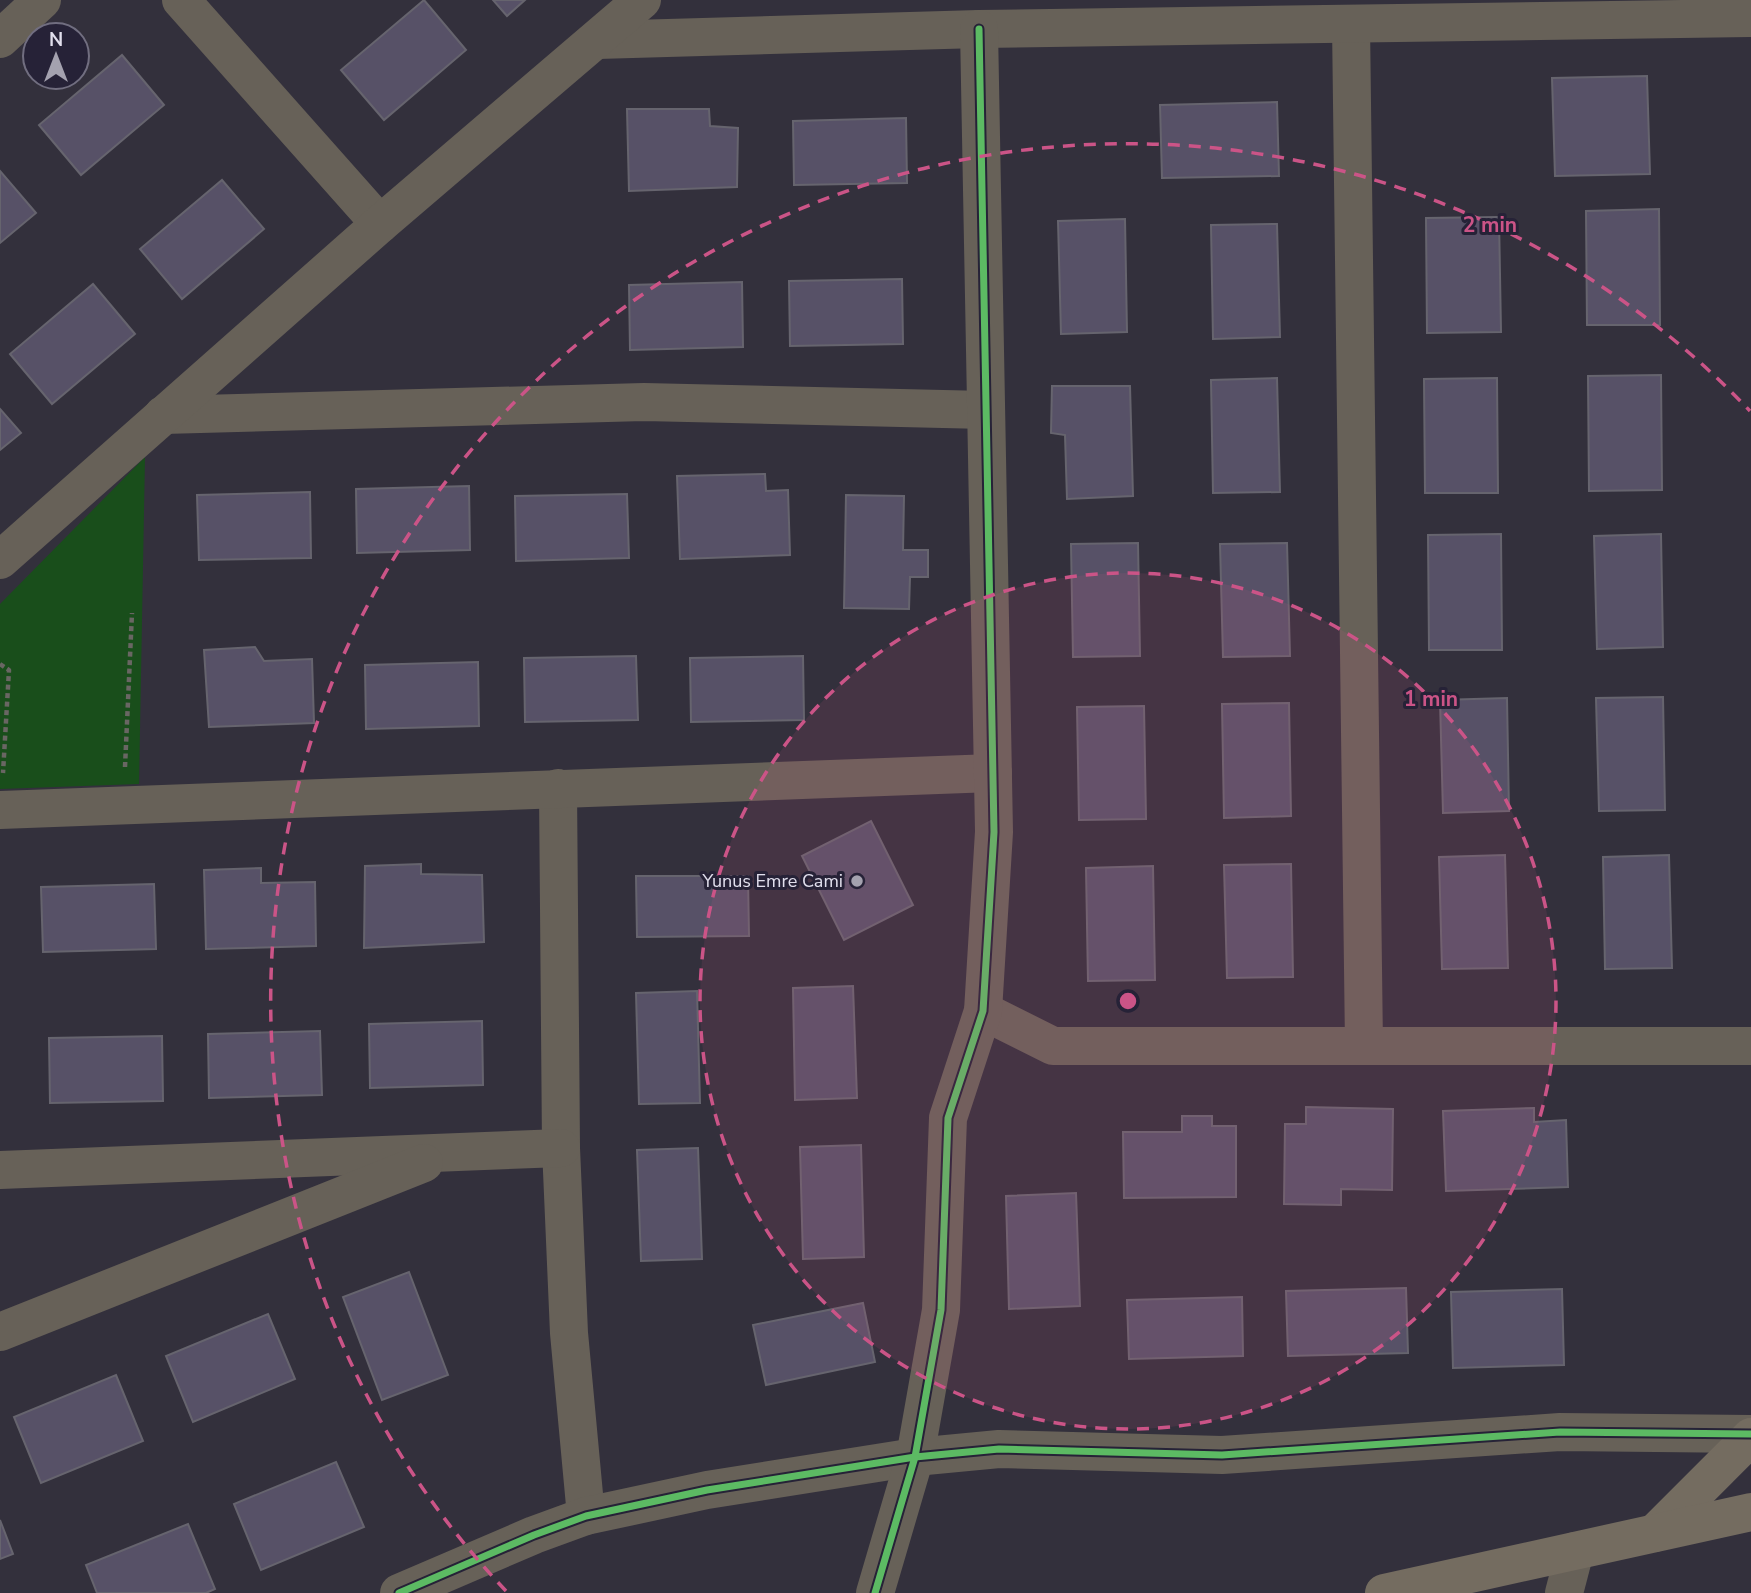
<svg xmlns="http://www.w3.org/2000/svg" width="1751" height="1593" font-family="'Nunito Sans',sans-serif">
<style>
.green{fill:#194e1b}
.building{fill:#575167;stroke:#66646e;stroke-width:2}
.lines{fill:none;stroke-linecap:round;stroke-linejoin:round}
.path{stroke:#696663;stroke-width:4.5;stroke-dasharray:5 3.5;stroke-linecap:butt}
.street{stroke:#676158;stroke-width:38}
.secondary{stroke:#746c60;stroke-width:38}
.cycleway-casing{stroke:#262237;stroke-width:11}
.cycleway{stroke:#5cba63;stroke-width:7}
.ring{fill:none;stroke:#cb5487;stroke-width:3.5;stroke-dasharray:12 9}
.poi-dot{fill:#a4a2af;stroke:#262237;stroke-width:2.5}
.labels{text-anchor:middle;stroke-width:6;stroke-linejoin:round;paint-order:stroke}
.poi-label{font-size:18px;fill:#e1dfed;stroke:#262237;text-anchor:end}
.centre{fill:#cb5487;stroke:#262237;stroke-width:3.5}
.ring-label{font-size:21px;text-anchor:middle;font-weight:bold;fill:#cb5487;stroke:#262237;stroke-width:6;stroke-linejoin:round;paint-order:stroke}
</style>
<rect width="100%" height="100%" fill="#33303c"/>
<polygon class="green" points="145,457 139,784 0,789 0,604"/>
<g class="building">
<polygon points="424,0 466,50 384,120 341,70"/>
<polygon points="493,0 525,0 507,16"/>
<polygon points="122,55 164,105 81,175 39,125"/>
<polygon points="1647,76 1650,174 1555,176 1552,78"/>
<polygon points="1277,102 1279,176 1162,178 1160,105"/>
<polygon points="627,109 709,109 710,126 738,128 737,187 629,191"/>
<polygon points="906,118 907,183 794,185 793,121"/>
<polygon points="0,171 36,213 0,243"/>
<polygon points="222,180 264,229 182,299 140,249"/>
<polygon points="1659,209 1660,325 1587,325 1586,211"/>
<polygon points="1499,217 1501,332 1427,333 1426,218"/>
<polygon points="1125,219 1127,332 1061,334 1058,221"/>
<polygon points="1277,224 1280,337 1213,339 1211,225"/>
<polygon points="902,279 903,344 790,346 789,281"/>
<polygon points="742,282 743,347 630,350 629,285"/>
<polygon points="93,284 135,334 52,404 10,354"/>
<polygon points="1661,375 1662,490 1589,491 1588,376"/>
<polygon points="1277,378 1280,492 1213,493 1211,380"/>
<polygon points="1497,378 1498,493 1425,493 1424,379"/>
<polygon points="1052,386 1130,386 1133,496 1067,499 1065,435 1051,433"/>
<polygon points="0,409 21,433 0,450"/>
<polygon points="765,474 766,491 788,490 790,555 680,559 677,476"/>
<polygon points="469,486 470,550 357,553 356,489"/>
<polygon points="310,492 311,558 199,560 197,495"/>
<polygon points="627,494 629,558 516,561 515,496"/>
<polygon points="846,495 904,496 903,550 928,550 928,577 910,577 909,609 844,608"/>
<polygon points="1501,534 1502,650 1429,650 1428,535"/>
<polygon points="1661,534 1663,647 1597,649 1594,536"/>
<polygon points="1138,543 1140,656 1073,657 1071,544"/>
<polygon points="1287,543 1290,656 1223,657 1220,544"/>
<polygon points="255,647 264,661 312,659 314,723 209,727 204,650"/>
<polygon points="636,656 638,720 525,722 524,658"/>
<polygon points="803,656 804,720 691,722 690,658"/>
<polygon points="478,662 479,726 366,729 365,665"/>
<polygon points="1663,697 1665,810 1599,811 1596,698"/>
<polygon points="1507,698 1509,811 1443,813 1440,700"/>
<polygon points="1289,703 1291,816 1224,818 1222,704"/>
<polygon points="1144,706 1146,819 1079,820 1077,707"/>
<polygon points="871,821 913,905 844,940 802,856"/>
<polygon points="1505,855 1508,968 1442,969 1439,857"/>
<polygon points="1669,855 1672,968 1605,969 1603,857"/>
<polygon points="421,864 421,874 482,875 484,942 364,948 365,866"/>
<polygon points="1291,864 1293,977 1227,978 1224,865"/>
<polygon points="1153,866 1155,980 1088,981 1086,868"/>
<polygon points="261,868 261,883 315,882 316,946 206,949 204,870"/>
<polygon points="636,876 748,876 749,936 637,937"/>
<polygon points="154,884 156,949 43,952 41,887"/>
<polygon points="853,986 857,1098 795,1100 793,988"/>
<polygon points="697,991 700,1103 639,1104 636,993"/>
<polygon points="482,1021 483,1085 370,1088 369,1024"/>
<polygon points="320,1031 322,1095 209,1098 208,1034"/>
<polygon points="162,1036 163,1101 50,1103 49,1038"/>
<polygon points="1306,1107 1393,1109 1392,1190 1341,1189 1341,1205 1284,1204 1285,1124 1306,1124"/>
<polygon points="1534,1108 1534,1122 1566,1120 1568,1187 1446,1191 1443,1111"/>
<polygon points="1182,1116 1212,1116 1212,1126 1236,1126 1236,1197 1124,1198 1123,1132 1182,1132"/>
<polygon points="861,1145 864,1257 803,1259 800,1147"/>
<polygon points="698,1148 702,1259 641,1261 637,1150"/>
<polygon points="1076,1193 1080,1306 1009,1309 1006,1196"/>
<polygon points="409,1272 448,1375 382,1400 343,1297"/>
<polygon points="1406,1288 1408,1353 1288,1356 1286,1291"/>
<polygon points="1562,1289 1564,1365 1453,1368 1451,1292"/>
<polygon points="1242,1297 1243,1356 1129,1359 1127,1300"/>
<polygon points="863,1303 875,1362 766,1385 753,1325"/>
<polygon points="268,1314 295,1379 193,1422 166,1356"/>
<polygon points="116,1375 143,1441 41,1483 14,1417"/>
<polygon points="336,1462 364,1527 261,1570 234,1504"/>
<polygon points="0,1520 13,1554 0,1559"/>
<polygon points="188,1524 215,1589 206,1593 97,1593 86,1565"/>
</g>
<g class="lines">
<g class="path">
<polyline points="0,664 9,670 3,773"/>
<polyline points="125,767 132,613"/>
</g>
<g class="street">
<polyline points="181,0 380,224"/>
<polyline points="1351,24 1364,1046"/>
<polyline points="0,39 42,0"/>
<polyline points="597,40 979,29 1751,18"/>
<polyline points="163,415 644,402 986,410"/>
<polyline points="0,560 380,224 642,0"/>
<polyline points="558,788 561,1148 569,1333 586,1516"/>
<polyline points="0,810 993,773"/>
<polyline points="983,1011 1053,1046 1751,1046"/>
<polyline points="0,1170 561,1148"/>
<polyline points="0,1332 424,1163"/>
<polyline points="399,1593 534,1535 586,1516 707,1490 915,1457 999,1449 1222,1455 1560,1432 1751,1434"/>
<polyline points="875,1593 915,1457 941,1310 948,1118 983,1011 994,832 979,29"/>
<polyline points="1564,1593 1575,1551"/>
</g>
<g class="secondary">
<polyline points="1655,1533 1751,1437"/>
<polyline points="1384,1593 1751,1512"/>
</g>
<defs>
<g id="cycleway">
<polyline points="399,1593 534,1535 586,1516 707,1490 915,1457 999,1449 1222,1455 1560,1432 1751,1434"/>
<polyline points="875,1593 915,1457 941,1310 948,1118 983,1011 994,832 979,29"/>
</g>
</defs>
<use href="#cycleway" class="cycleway-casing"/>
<use href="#cycleway" class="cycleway"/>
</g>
<circle cx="1128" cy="1001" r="428" fill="#cb5487" fill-opacity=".12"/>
<g class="ring">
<circle cx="1128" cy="1001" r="428"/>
<path d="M506 1591A857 857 0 1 1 1750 411"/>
</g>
<circle class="poi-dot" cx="857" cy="881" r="7"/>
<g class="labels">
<g class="poi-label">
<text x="843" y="887">Yunus Emre Cami</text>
</g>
</g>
<circle cx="1128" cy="1001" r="10" class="centre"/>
<g class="ring-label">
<text x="1490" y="232">2 min</text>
<text x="1431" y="706">1 min</text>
</g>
<g transform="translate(56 56)"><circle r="33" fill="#262237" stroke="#716e80" stroke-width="2"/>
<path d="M0-5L12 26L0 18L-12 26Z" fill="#a4a2af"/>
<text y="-10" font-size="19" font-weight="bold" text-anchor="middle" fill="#e1dfed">N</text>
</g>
</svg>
